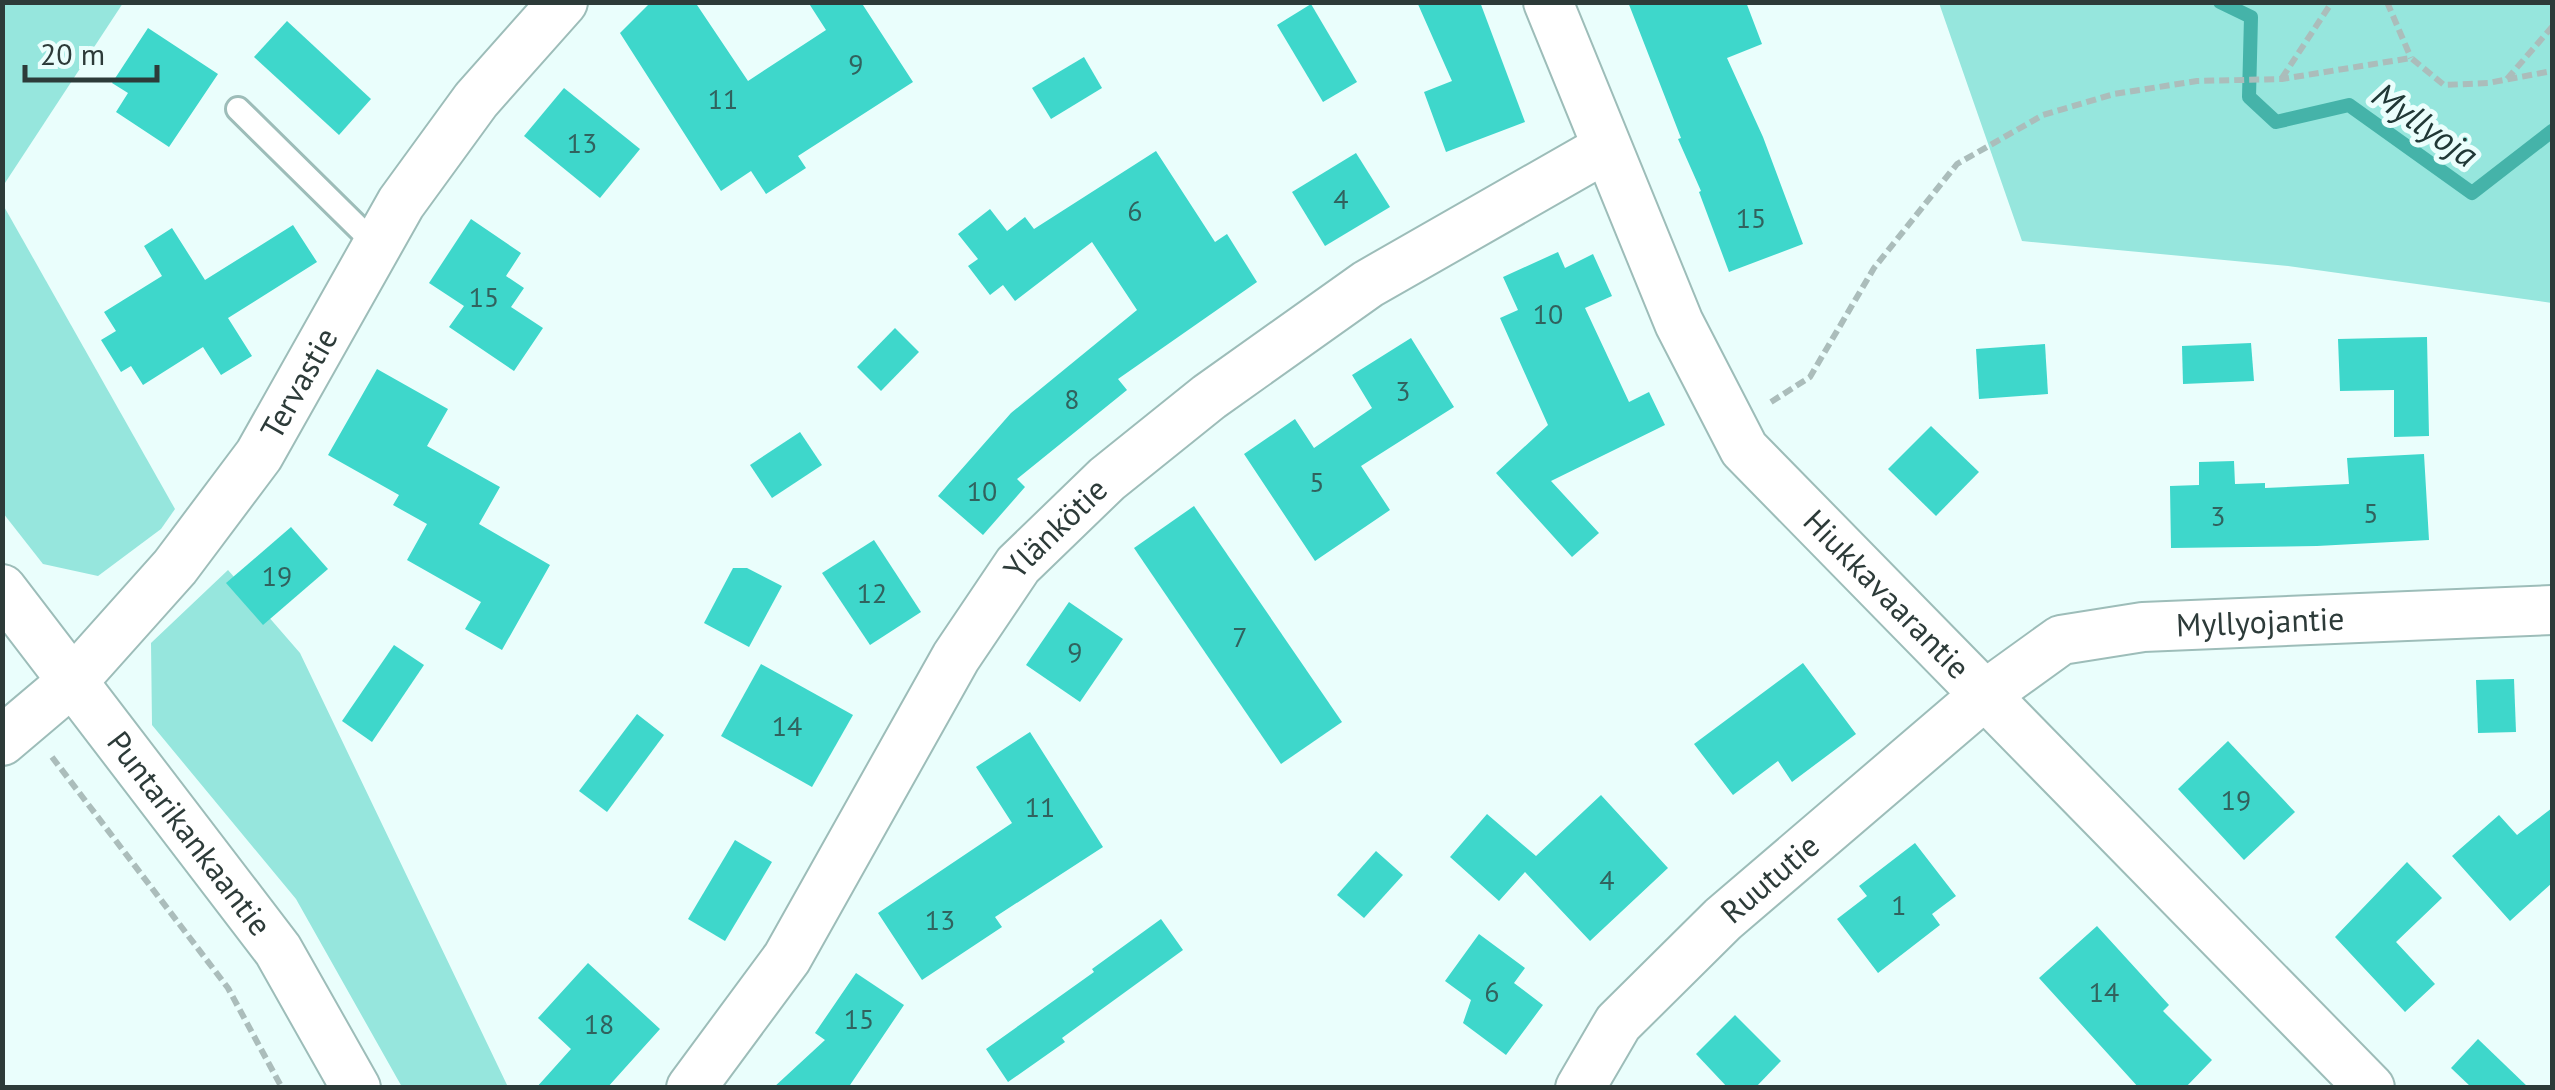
<svg xmlns="http://www.w3.org/2000/svg" width="2555" height="1090" font-family="'PT Sans',sans-serif">
<style>
.green{fill:#96e6dd}
.lines{fill:none;stroke-linecap:round;stroke-linejoin:round}
.stream{stroke:#45b3a9;stroke-width:14}
.building{fill:#3ed7cb}
.lane-casing{stroke:#9dbdb9;stroke-width:28}
.street-casing{stroke:#9dbdb9;stroke-width:52}
.path{stroke:#abbdbb;stroke-width:6;stroke-dasharray:10 5;stroke-linecap:butt}
.lane{stroke:#fff;stroke-width:22}
.street{stroke:#fff;stroke-width:48}
.labels{text-anchor:middle;stroke-width:10;stroke-linejoin:round;paint-order:stroke}
.number-label{font-size:28px;fill:#31625e}
.street-label{font-size:32px;fill:#2d3b39;stroke:#eafefc}
.water-label{font-size:35px;font-style:italic;fill:#203836;stroke:#eafefc}
</style>
<rect width="100%" height="100%" fill="#eafefc"/>
<g class="green">
<polygon points="3,2 123,3 3,186 2,3"/>
<polygon points="1939,3 2552,3 2552,303 2288,266 2022,241"/>
<polygon points="2,203 175,509 161,529 98,576 43,564 3,513"/>
<polygon points="228,570 300,653 508,1087 402,1087 296,899 152,725 151,643"/>
</g>
<g class="lines">
<polyline class="stream" points="2220,2 2251,17 2249,97 2276,122 2349,105 2472,193 2552,131"/>
</g>
<g class="building">
<polygon points="651,2 695,2 748,81 826,30 808,2 861,2 913,82 798,156 806,168 766,194 751,171 721,191 620,33"/>
<polygon points="1417,2 1480,2 1525,122 1446,152 1424,92 1452,81"/>
<polygon points="1628,2 1746,2 1762,44 1727,58 1763,137 1803,244 1729,272 1699,192 1701,191 1678,139 1681,138"/>
<polygon points="1311,4 1357,82 1323,102 1277,25"/>
<polygon points="287,21 371,99 339,135 254,57"/>
<polygon points="148,28 218,74 169,147 116,112 128,93 112,83"/>
<polygon points="1084,57 1102,88 1051,119 1032,88"/>
<polygon points="564,88 640,149 600,198 524,136"/>
<polygon points="1156,151 1215,242 1227,234 1257,282 1118,379 1127,390 1017,479 1025,487 983,535 938,496 1011,413 1137,310 1092,242 1015,301 1003,285 990,295 968,266 978,259 958,234 990,209 1007,231 1025,217 1034,229"/>
<polygon points="1356,153 1390,207 1325,246 1292,192"/>
<polygon points="471,219 521,253 506,276 524,288 511,307 543,328 514,371 449,327 464,306 429,283"/>
<polygon points="293,225 317,262 228,318 252,356 221,375 203,347 143,385 131,366 121,372 101,340 116,331 104,312 162,276 144,246 172,228 205,280"/>
<polygon points="1558,252 1565,268 1593,254 1612,296 1585,308 1629,402 1649,392 1665,425 1551,481 1599,533 1572,557 1496,473 1548,425 1500,318 1518,310 1503,277"/>
<polygon points="895,328 919,352 881,391 857,367"/>
<polygon points="2427,337 2429,436 2394,437 2394,390 2340,391 2338,339"/>
<polygon points="1411,338 1454,407 1361,466 1390,510 1315,561 1244,454 1295,419 1314,448 1372,408 1352,375"/>
<polygon points="2251,343 2254,381 2183,384 2182,346"/>
<polygon points="2045,344 2048,394 1979,399 1976,349"/>
<polygon points="377,369 448,409 427,446 500,487 479,524 550,565 502,650 465,629 481,602 407,560 427,524 393,505 399,495 328,455"/>
<polygon points="1931,426 1979,472 1936,516 1888,469"/>
<polygon points="800,432 822,465 772,498 750,465"/>
<polygon points="2424,454 2429,540 2317,546 2171,548 2170,486 2199,485 2199,462 2234,461 2235,484 2265,483 2265,488 2349,484 2347,458"/>
<polygon points="1194,506 1342,722 1281,764 1134,548"/>
<polygon points="291,527 328,569 263,625 226,583"/>
<polygon points="874,540 921,612 870,645 822,573"/>
<polygon points="733,568 747,568 782,586 749,647 704,623"/>
<polygon points="1069,602 1123,639 1080,702 1026,665"/>
<polygon points="394,645 424,665 372,742 342,721"/>
<polygon points="1803,663 1856,734 1792,782 1778,761 1733,795 1694,744"/>
<polygon points="761,664 853,715 812,787 721,736"/>
<polygon points="2514,679 2516,732 2478,733 2476,680"/>
<polygon points="637,714 664,735 607,812 579,791"/>
<polygon points="1030,732 1103,847 995,917 1002,927 922,980 878,913 1012,823 976,767"/>
<polygon points="2228,741 2295,812 2244,860 2178,789"/>
<polygon points="1601,795 1668,868 1590,941 1525,872 1499,901 1450,857 1487,814 1536,856"/>
<polygon points="2552,808 2552,883 2510,921 2452,856 2499,815 2517,835"/>
<polygon points="735,840 772,862 725,941 688,919"/>
<polygon points="1915,843 1956,896 1932,914 1940,925 1878,973 1837,919 1867,896 1859,886"/>
<polygon points="1376,851 1403,875 1364,918 1337,895"/>
<polygon points="2407,862 2442,898 2396,942 2435,984 2405,1012 2335,937"/>
<polygon points="1161,919 1183,950 1062,1038 1065,1042 1008,1082 986,1049 1094,972 1092,969"/>
<polygon points="2097,926 2169,1005 2163,1011 2212,1060 2185,1088 2139,1088 2039,978"/>
<polygon points="1479,934 1525,968 1514,983 1543,1005 1506,1055 1463,1023 1471,1000 1445,981"/>
<polygon points="588,963 660,1029 607,1088 536,1088 571,1049 538,1018"/>
<polygon points="856,973 904,1005 848,1088 773,1088 825,1040 815,1033"/>
<polygon points="1735,1015 1781,1061 1755,1088 1728,1088 1696,1054"/>
<polygon points="2478,1039 2529,1088 2472,1088 2451,1068"/>
</g>
<g class="lines">
<defs>
<polyline id="lane" points="238,109 377,246"/>
<g id="street">
<path id="s1" d="M1548,2L1679,323L1744,449L2370,1088"/>
<path id="s2" d="M2,589L278,950L356,1088"/>
<path id="s3" d="M2,741L74,680L175,567L259,455L401,203L476,100L563,2"/>
<path id="s4" d="M691,1088L787,958L956,657L1018,565L1107,479L1209,397L1368,284L1606,148"/>
<path id="s5" d="M1580,1088L1618,1023L1723,919L1986,694L2061,640L2143,627L2552,610"/>
</g>
</defs>
<use href="#lane" class="lane-casing"/>
<use href="#street" class="street-casing"/>
<g class="path">
<polyline points="2387,2 2411,58"/>
<polyline points="2282,78 2332,2"/>
<polyline points="2507,79 2552,27"/>
<polyline points="1771,402 1810,377 1874,268 1957,164 2043,115 2114,94 2197,81 2282,79 2411,58 2444,85 2488,83 2552,71"/>
<polyline points="52,757 228,988 282,1088"/>
</g>
<use href="#lane" class="lane"/>
<use href="#street" class="street"/>
</g>
<g class="labels">
<g class="number-label">
<text x="856" y="74">9</text>
<text x="723" y="109">11</text>
<text x="582" y="153">13</text>
<text x="1341" y="209">4</text>
<text x="1135" y="221">6</text>
<text x="1751" y="228">15</text>
<text x="484" y="307">15</text>
<text x="1548" y="324">10</text>
<text x="1403" y="401">3</text>
<text x="1072" y="409">8</text>
<text x="1317" y="492">5</text>
<text x="982" y="501">10</text>
<text x="2371" y="523">5</text>
<text x="2218" y="526">3</text>
<text x="277" y="586">19</text>
<text x="872" y="603">12</text>
<text x="1240" y="647">7</text>
<text x="1075" y="662">9</text>
<text x="787" y="736">14</text>
<text x="2236" y="810">19</text>
<text x="1040" y="817">11</text>
<text x="1607" y="890">4</text>
<text x="1899" y="915">1</text>
<text x="940" y="930">13</text>
<text x="1492" y="1002">6</text>
<text x="2104" y="1002">14</text>
<text x="859" y="1029">15</text>
<text x="599" y="1034">18</text>
</g>
<g class="street-label">
<text dy="11" stroke="none"><textPath href="#s3" startOffset="468">Tervastie</textPath></text>
<text dy="11" stroke="none"><textPath href="#s4" startOffset="670">Ylänkötie</textPath></text>
<text dy="11" stroke="none"><textPath href="#s1" startOffset="692">Hiukkavaarantie</textPath></text>
<text dy="11" stroke="none"><textPath href="#s5" startOffset="862">Myllyojantie</textPath></text>
<text dy="11" stroke="none"><textPath href="#s2" startOffset="308">Puntarikankaantie</textPath></text>
<text dy="11" stroke="none"><textPath href="#s5" startOffset="285">Ruututie</textPath></text>
</g>
<g class="water-label">
<text transform="translate(2425 125) rotate(35)" y="12">Myllyoja</text>
</g>
</g>
<rect width="2555" height="1090" fill="none" stroke="#2d3b39" stroke-width="10"/>
<path d="M25 65v15h132v-15" fill="none" stroke="#2d3b39" stroke-width="5"/>
<text x="40" y="65" font-size="30" fill="#2d3b39" stroke="#eafefc" stroke-width="8" paint-order="stroke">20 m</text>
</svg>
